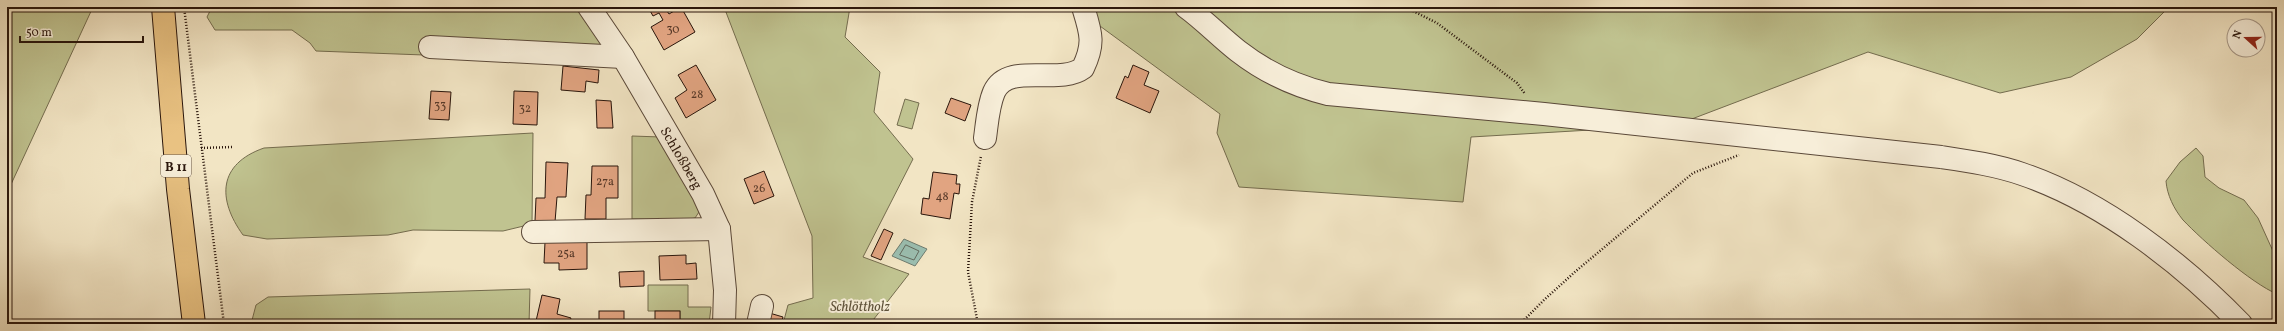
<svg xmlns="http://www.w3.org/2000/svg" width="2284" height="331" font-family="Vollkorn,serif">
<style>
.green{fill:#c0c390;stroke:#746c4e}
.water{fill:#9bbfb1;stroke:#6d7b6f}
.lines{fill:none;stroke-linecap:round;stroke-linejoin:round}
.shore{stroke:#626a5e;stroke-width:1}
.building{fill:#e1a481;stroke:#29150b}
.minor-casing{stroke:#5b4939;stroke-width:24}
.major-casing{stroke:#29150b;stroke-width:24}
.path{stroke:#29150b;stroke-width:2.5;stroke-dasharray:1 2;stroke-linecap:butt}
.minor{stroke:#f7eed9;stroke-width:22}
.major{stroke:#e9c282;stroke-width:22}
.labels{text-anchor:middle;stroke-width:4;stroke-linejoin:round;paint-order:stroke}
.number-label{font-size:12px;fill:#573928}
.shield{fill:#f7eed9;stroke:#675649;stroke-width:1}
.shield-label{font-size:13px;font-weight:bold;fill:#29150b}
.street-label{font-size:14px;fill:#29150b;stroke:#f7eed9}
.park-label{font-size:14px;font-style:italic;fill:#5e523a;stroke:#f7eed9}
</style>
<rect width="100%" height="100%" fill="#f2e5c4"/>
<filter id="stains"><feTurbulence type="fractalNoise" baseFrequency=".005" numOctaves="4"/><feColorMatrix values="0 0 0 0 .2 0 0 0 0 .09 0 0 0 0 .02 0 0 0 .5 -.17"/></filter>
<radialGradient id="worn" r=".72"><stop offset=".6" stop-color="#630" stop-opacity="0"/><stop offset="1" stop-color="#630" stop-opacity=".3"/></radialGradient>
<g class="green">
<polygon points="7,7 93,7 7,193"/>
<polygon points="212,7 581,7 608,49 424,55 316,51 310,43 292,30 215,30 207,17"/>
<polygon points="724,7 850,7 845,37 880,72 874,112 913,159 863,257 909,274 870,324 783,324 788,305 813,298 812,236"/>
<polygon points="1074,7 2169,7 2137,39 2071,77 2000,93 1868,52 1676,125 1471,137 1463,202 1239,187 1217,133 1220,114"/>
<polygon points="905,99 919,103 912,129 897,125"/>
<path d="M533,133L532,224L503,231L413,230L388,235L267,239L243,235C217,199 218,164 264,148Z"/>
<polygon points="632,136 661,137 699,207 699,212 695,218 687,220 632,219"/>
<path d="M2196,148L2203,156L2205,177L2219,188L2244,200L2258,218L2277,260V294C2251,283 2203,241 2183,220C2174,209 2167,195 2166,181L2180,162Z"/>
<polygon points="648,285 688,285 688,307 711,307 709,324 680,324 680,311 648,311"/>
<polygon points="530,289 529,324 251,324 256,305 268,297"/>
</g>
<polygon class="water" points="904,239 927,249 915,266 892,256"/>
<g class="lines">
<polygon class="shore" points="906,245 919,251 914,260 900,255"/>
</g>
<g class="building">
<polygon points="648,7 674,7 667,11 669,14 681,7 695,32 664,50 651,27 663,20 659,13 653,16"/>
<polygon points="696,65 716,100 686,118 675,98 687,90 678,75"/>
<polygon points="1133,65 1149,72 1144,85 1159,91 1150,113 1116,98 1125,76 1128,78"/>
<polygon points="563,66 599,70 598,83 586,81 585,92 561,90"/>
<polygon points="431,91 451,92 449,120 429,119"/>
<polygon points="514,91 538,92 537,125 513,124"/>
<polygon points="951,98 971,105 965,121 945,113"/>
<polygon points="596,100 611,101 613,128 597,128"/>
<polygon points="546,162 568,163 566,197 557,197 555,222 535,221 536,198 545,198"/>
<polygon points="592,166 618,166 618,198 606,198 606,219 585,219 586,195 591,195"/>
<polygon points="764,171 774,196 754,204 744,179"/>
<polygon points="933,172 957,175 956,184 960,184 959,194 954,193 950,219 921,214 923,198 929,199"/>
<polygon points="884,229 893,233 881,260 871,256"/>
<polygon points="545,242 587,242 587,269 559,270 559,263 544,263"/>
<polygon points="686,255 686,264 696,263 697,279 660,280 659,256"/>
<polygon points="644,271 644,286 620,287 619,272"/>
<polygon points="542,295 560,299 557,314 571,318 569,324 541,324 536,321"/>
<rect x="599" y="311" width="25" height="13"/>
<rect x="655" y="311" width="25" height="13"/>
<polygon points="766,312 783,317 781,324 762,324"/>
</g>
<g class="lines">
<defs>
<g id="minor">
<path id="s1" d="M589,7L623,57L703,194L719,229L725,290L724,324"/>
<path d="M1186,7C1204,20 1220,37 1238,51C1265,72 1295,86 1328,94L1544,114L1941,157C1968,161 1996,165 2022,174C2102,201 2182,263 2241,324"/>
<polyline points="430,47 623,57"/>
<path d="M985,138C987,124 988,106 994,92C1008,61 1059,86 1083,68C1095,43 1091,33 1083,7"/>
<polyline points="533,232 719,229"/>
<polyline points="758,324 762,306"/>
</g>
<polyline id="major" points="163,7 178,189 194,324"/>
</defs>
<use href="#minor" class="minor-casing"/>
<use href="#major" class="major-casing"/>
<g class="path">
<polyline points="184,7 224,324"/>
<polyline points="1405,7 1437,23 1517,83 1525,94"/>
<polyline points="201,148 232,147"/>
<polyline points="978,324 968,272 972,202 981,156"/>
<polyline points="1520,324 1545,299 1576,271 1693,173 1739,155"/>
</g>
<use href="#minor" class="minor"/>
<use href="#major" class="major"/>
</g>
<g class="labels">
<g class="number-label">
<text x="673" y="33">30</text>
<text x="697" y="98">28</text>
<text x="440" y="109">33</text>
<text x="525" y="112">32</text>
<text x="605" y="185">27a</text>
<text x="759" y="192">26</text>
<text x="942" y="200">48</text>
<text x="566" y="257">25a</text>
</g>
<rect class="shield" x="161" y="155" width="30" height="22" rx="3"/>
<g class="shield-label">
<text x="176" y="171">B 11</text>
</g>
<g class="street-label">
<text dy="5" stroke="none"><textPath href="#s1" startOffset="177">Schloßberg</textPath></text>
</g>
<g class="park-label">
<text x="860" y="311">Schlöttholz</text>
</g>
</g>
<rect width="2284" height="331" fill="none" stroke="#f2e5c4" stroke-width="24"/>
<rect x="8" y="8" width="2268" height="315" fill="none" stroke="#29150b" stroke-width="2"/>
<rect x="12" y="12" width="2260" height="307" fill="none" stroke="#29150b"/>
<g transform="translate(2246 38) rotate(291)"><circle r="19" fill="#f7eed9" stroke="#a59787"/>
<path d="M0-3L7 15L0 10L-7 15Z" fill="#8f2418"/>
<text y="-6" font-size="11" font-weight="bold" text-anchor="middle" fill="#29150b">N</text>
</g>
<path d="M20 36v6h123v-6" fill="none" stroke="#29150b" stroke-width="2"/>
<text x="26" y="36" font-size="12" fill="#29150b" stroke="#f7eed9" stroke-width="3" paint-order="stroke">50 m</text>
<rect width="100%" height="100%" filter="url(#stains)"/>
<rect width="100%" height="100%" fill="url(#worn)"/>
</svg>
